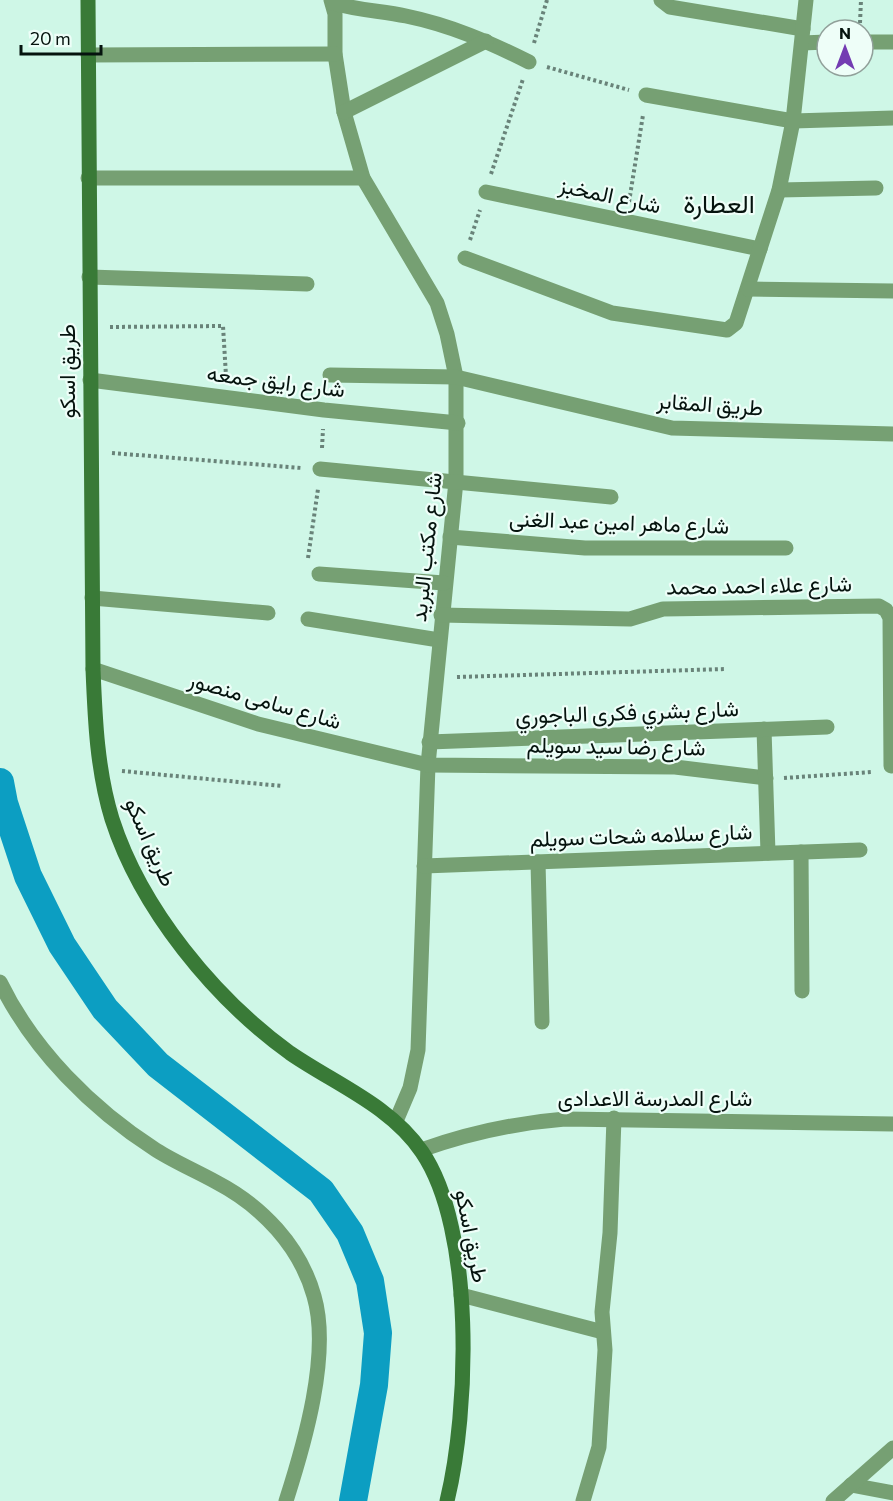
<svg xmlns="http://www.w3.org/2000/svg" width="893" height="1501" font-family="Commissioner,Vazirmatn,sans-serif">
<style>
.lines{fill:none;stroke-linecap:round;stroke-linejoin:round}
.canal{stroke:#0c9ec2;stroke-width:28}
.path{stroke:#698379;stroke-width:4;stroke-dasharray:3 3;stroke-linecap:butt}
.street{stroke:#76a073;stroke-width:15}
.secondary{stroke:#397a37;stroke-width:15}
.labels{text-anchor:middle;stroke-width:4.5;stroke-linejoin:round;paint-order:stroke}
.street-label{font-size:22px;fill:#05130e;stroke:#eefef8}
.quarter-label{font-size:26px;fill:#05130e;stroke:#eefef8}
</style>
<rect width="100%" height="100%" fill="#cff7e7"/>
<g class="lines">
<polyline class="canal" points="0,782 4,803 28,876 62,945 105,1009 158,1065 321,1191 350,1233 370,1281 378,1333 374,1385 353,1501"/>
<g class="path">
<polyline points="860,23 861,0"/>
<polyline points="534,43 547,0"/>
<polyline points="547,67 629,90"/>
<polyline points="491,174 523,79"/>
<polyline points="629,202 643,115"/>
<polyline points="470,240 480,210"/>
<polyline points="110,327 223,326 226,376"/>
<polyline points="322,448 323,429"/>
<polyline points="112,453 302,468"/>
<polyline points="308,558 318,489"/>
<polyline points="457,677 726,669"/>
<polyline points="122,771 282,786"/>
<polyline points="784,778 872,772"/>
</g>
<g class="street">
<polyline points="331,0 335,14 335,54 344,112 363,178 437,303 447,334 456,377 456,481 428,765 418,1050 410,1088 396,1121"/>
<path d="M333,0V3C357,10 382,11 406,16C450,25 489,42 529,62"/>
<polyline points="661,0 670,7 803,29"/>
<polyline points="863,42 893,42"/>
<polyline points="802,43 827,42"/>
<polyline points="88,55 335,54"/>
<polyline points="646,95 793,121 893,118"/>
<polyline points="344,112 486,41"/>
<polyline points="88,178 363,178"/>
<polyline points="779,190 876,188"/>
<polyline points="486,192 760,249"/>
<polyline points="465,258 612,313 727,330 736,323 779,190 793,121 806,0"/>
<polyline points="89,277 307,284"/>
<polyline points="748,289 893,291"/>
<polyline points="330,375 456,377 672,428 893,434"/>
<polyline points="90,380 324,410 458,423"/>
<polyline points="320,469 611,497"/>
<polyline points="450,537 585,548 786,548"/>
<polyline points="319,574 444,583"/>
<polyline points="92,598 268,613"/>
<polyline points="441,615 630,619 663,609 879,606 886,610 890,618 891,766"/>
<polyline points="308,619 439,640"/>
<polyline points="93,669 258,724 428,765 675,767 766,778"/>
<polyline points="764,729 768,853"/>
<polyline points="429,742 827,727"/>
<polyline points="801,852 802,991"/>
<polyline points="538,862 542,1022"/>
<polyline points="424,866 860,850"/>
<path d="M0,982C33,1050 92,1109 156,1150C175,1162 196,1171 216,1182C262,1206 300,1246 314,1296C331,1354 304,1445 286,1501"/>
<path d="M421,1150C469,1133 514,1123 565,1119L893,1124"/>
<polyline points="461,1295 603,1332"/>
<polyline points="851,1485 893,1493"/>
<polyline points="583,1501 599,1447 605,1350 602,1312 610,1233 614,1118"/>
<polyline points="833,1501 893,1448"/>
</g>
<path class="secondary" d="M88,0L93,669C95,719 97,770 112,819C141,909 214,998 290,1053C335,1084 390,1105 422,1152C475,1230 469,1411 447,1501"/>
</g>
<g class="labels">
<g class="street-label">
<text transform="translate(610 195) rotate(12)" y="8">شارع المخبز</text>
<text transform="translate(67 371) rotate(-90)" y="8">طريق اسكو</text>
<text transform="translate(276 381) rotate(7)" y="8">شارع رايق جمعه</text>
<text transform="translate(710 404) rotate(4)" y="8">طريق المقابر</text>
<text transform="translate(619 522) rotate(2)" y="8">شارع ماهر امين عبد الغنى</text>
<text transform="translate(426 547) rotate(-84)" y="8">شارع مكتب البريد</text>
<text transform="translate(759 585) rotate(-1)" y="8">شارع علاء احمد محمد</text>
<text transform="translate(265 700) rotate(16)" y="8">شارع سامى منصور</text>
<text transform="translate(627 712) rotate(-2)" y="8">شارع بشري فكرى الباجوري</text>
<text transform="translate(616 746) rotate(1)" y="8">شارع رضا سيد سويلم</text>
<text transform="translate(641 835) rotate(-2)" y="8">شارع سلامه شحات سويلم</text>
<text transform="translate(151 842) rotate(66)" y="8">طريق اسكو</text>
<text x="655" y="1106">شارع المدرسة الاعدادى</text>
<text transform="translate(472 1236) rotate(79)" y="8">طريق اسكو</text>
</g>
<g class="quarter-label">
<text x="719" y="213">العطارة</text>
</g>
</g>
<g transform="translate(845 48)"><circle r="28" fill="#eefef8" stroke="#91a09a" stroke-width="1.5"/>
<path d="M0-4.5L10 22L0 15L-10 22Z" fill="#733cb2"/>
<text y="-9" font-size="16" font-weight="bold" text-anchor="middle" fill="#05130e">N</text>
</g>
<path d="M21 45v9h80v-9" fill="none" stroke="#05130e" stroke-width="3"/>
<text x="30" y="45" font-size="18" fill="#05130e" stroke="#eefef8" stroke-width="4.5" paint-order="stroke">20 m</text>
</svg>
